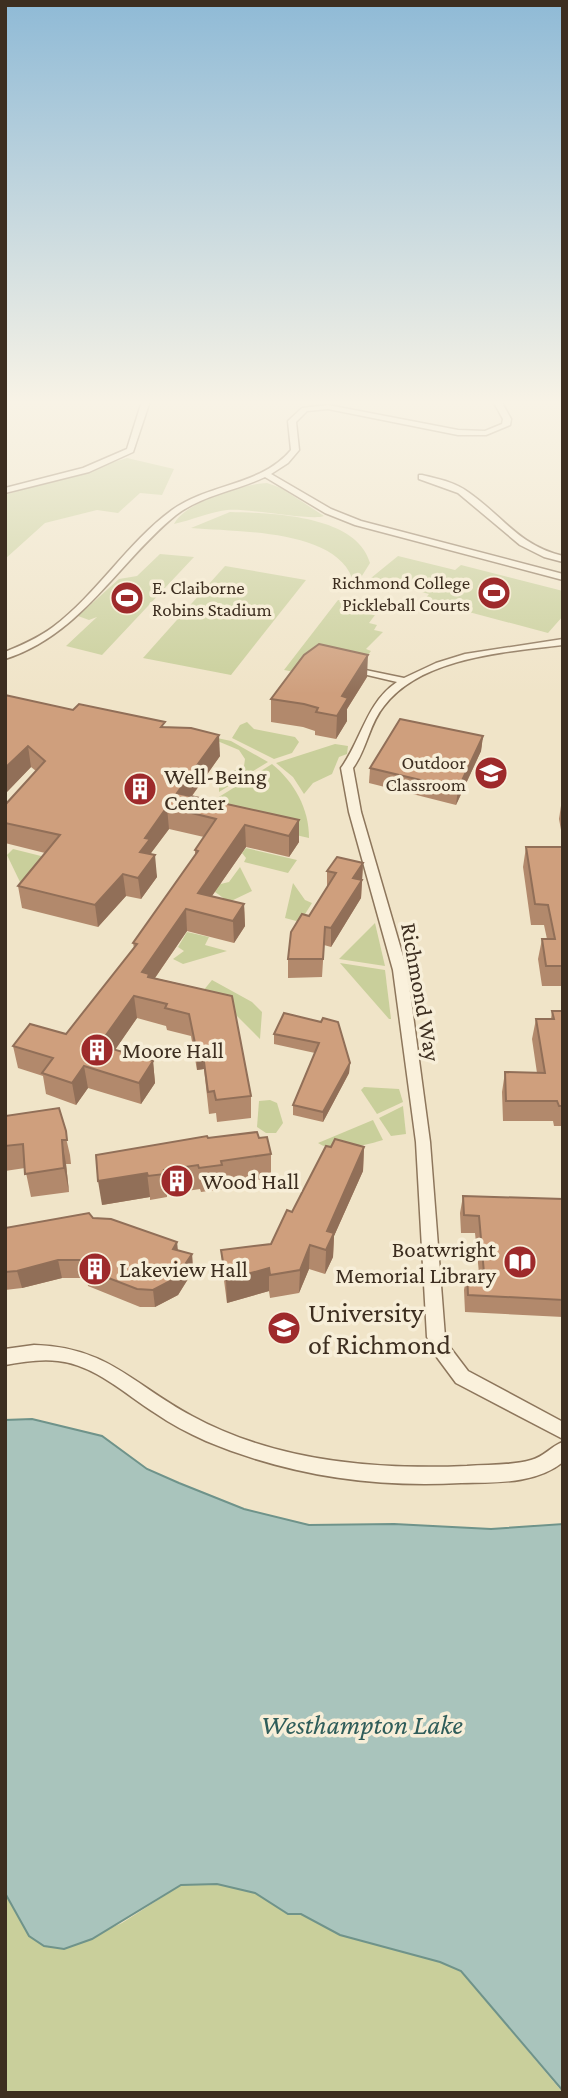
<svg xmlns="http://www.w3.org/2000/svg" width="568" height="2098" font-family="'Crimson Pro',serif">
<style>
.green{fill:#c9cf9b}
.water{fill:#a9c4bc;stroke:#6f938a;stroke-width:2}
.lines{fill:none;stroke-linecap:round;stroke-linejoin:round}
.minor-casing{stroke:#8d765c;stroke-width:3}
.minor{fill:#faf1dc;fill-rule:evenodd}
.wall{fill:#b2896c}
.shaded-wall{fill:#916f58}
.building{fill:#cf9f7d;stroke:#916f58;stroke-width:2}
.labels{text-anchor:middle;stroke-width:7;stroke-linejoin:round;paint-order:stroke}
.far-poi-label{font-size:19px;fill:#3d2e20;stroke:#f7eed8;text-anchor:end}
.poi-label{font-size:23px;fill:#3d2e20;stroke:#f7eed8;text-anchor:start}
.street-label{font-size:23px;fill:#3d2e20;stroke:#f7eed8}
.near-poi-label{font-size:28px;fill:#3d2e20;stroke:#f7eed8;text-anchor:start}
.near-water-label{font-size:28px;font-style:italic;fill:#2f5d5a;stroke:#f7eed8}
</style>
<rect width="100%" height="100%" fill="#f0e4c8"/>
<g class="green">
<polygon points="127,458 174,469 162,495 140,493 118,513 97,510 45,523 5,559 5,495"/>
<path d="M267,483L281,488L324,516C312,521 250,508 227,510C210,512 192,520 174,524C185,502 243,484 267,483Z"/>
<path d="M230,512C271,513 357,515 370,563L360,579L352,578C334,529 236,532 191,528Z"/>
<polygon points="160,554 194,557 102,655 66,646 97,617 89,620 78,616 119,579 137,576"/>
<polygon points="398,556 455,570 461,565 563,591 563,616 548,633 424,600 429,594 371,578"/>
<polygon points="225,566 306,580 231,675 143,658"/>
<polygon points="338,600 360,604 355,611 375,615 369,623 377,625 374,630 383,632 366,649 371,651 365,659 300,673 284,670"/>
<polygon points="247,722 254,729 295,737 299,742 292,753 274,759 232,738 240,725"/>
<polygon points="203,735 231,741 268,762 219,792 219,778 244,766 245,759 239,750"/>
<polygon points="335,744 348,746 347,754 339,757 332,774 313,783 304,794 293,777 276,763"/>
<path d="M272,764C294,782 309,808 309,838L221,818L214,800Z"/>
<polygon points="246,848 297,860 288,873 244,862 246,858 242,853"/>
<polygon points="13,849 53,859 30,885 20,882 7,855"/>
<polygon points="240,867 252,891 229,902 208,887 229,882"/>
<polygon points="293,883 305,900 312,903 300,922 285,918"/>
<polygon points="375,923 385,966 339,959"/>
<polygon points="187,932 209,937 205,945 227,951 183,964 173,959 184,951 178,947"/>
<polygon points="340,963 385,970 391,1019 389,1019"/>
<polygon points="212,980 252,1002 262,1012 260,1039 232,1011 198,997"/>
<polygon points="364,1087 399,1089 403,1102 377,1114 361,1090"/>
<polygon points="270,1100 277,1103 283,1123 276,1133 266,1133 257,1127 259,1101"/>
<polygon points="403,1106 406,1134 391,1136 379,1118"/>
<path d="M373,1120L383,1140C366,1145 334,1154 318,1143Z"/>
<polygon points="217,1884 255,1893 288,1914 301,1914 340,1935 440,1962 461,1971 563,2093 5,2093 5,1893 29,1936 64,1949 122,1923 181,1885"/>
</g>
<polygon class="water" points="32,1419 102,1436 147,1469 179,1483 244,1509 309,1525 394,1524 491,1529 563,1524 563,2091 461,1971 440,1962 340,1935 301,1914 288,1914 255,1893 217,1884 181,1885 92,1939 64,1949 44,1946 29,1936 5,1893 5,1420"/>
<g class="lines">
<defs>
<g id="minor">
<polygon points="142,401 150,401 133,452 89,472 5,493 5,488 83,468 127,449"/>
<path d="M493,401H501L511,419L510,425L486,435H458L328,409L307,411L296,422L299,450L288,463L271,474L331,509L361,521L563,574V580L355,525L325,513L265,477C236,491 202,495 176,515C118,562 81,635 5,659V652C22,645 38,638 53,627C98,593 127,543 172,510C209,483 261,486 291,450L288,421L302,408L328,405L458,430L485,431L502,424L503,419Z"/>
<path d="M422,475C438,479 455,482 468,492C503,516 518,545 563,556V562L544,557L520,545L458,493L419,479V475Z"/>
<path d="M563,639V645C506,652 421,657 384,706C369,724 367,749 353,768L361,812L407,970L430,1142L445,1337L449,1346L468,1371L563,1422V1439L456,1383L436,1356L427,1337L416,1142L393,970L349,812L341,768C362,739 366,703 397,682L346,670V666L404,678L436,663L465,654Z"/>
<path d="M34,1345C108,1347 132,1384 192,1416C274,1461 375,1470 467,1466C488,1464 510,1466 531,1460C544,1457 551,1446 563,1442V1462C534,1485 495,1482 461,1483C373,1488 287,1475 206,1441C188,1433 171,1424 155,1413C125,1394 95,1365 58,1361C40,1359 23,1362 5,1365V1349Z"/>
</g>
</defs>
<use href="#minor" class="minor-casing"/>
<use href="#minor" class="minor"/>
</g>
<g class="wall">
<polygon points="367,677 347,709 347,721 336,739 315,735 315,731 303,727 271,722 271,699"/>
<polygon points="5,695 73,710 166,727 220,756 192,796 299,820 299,842 289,857 246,847 212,896 244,904 245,926 234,943 187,931 155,978 232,996 251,1096 251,1118 217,1122 216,1113 209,1114 204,1069 197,1070 191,1036 167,1030 166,1026 137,1018 115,1050 153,1061 155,1083 141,1104 88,1088 76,1105 46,1094 43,1076 18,1068 13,1046 66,1034 134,948 133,943 195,855 195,850 204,837 169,829 151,853 157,877 141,899 126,896 98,927 22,908 18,886 45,853 5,843 5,805 36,771 31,767 5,794"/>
<polygon points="483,736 481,751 456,805 369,783 370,768"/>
<polygon points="562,799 563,799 563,841 559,819"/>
<polygon points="526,847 563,850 563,986 542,986 538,959 542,939 547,939 544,925 531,925 523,867"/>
<polygon points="363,863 361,898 331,947 324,945 322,977 288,978 288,959 327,888 327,871"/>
<polygon points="552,1011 563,1011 563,1126 554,1126 553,1121 503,1121 502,1092 505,1072 537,1073 532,1039 536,1019 551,1019"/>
<polygon points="284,1013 350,1063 349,1073 323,1122 293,1115 293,1105 315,1053 274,1044 274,1034"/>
<polygon points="59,1108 70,1155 71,1164 66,1164 69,1192 31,1197 25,1168 5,1171 5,1116"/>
<polygon points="208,1138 259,1138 271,1154 271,1178 223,1185 224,1189 201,1192 200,1189 167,1194 167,1197 150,1200 150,1197 102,1205"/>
<polygon points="331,1147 364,1147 363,1171 334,1236 333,1257 325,1274 309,1269 299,1293 270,1298 269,1291 227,1303 223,1273 221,1250 271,1244 292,1212"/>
<polygon points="463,1196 563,1199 563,1317 465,1312 464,1290 467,1273 479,1273 475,1233 461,1233 460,1213"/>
<polygon points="93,1218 178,1250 192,1254 193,1271 178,1295 155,1307 140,1307 88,1286 87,1278 62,1278 22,1288 5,1290 5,1228"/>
</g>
<g class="shaded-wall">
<polygon points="368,655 367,677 347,709 347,721 336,739 337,716 342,696"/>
<polygon points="219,735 220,756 181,811 177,793"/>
<polygon points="483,736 481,751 456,805 458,789"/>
<polygon points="28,746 31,767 5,794 5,768"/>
<polygon points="167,807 169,829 151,853 152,859 155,855 157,877 141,899 138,878 140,852 145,838"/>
<polygon points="299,820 299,842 289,857 289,836"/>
<polygon points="245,825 246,847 200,913 198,893"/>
<polygon points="363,863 361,898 331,947 331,928 353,878"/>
<polygon points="123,874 126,896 98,927 95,905"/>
<polygon points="244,904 245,926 234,943 233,921"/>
<polygon points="186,909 187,931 150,985 142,972"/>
<polygon points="134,996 137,1018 103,1067 99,1045"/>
<polygon points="202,1047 204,1069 197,1070 196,1048"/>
<polygon points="153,1061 155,1083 141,1104 139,1083"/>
<polygon points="350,1063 349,1073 323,1122 323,1112"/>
<polygon points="84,1066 88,1088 76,1105 72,1083"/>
<polygon points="62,1140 66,1164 69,1192 64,1168"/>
<polygon points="364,1147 363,1171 334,1236 333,1257 325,1274 327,1231"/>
<polygon points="147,1173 150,1197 102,1205 98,1181"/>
<polygon points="177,1242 179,1259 173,1249"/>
<polygon points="310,1245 309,1269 299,1293 300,1270"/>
<polygon points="192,1254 193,1271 178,1295 155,1307 153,1290"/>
<polygon points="58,1260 62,1278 22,1288 17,1271"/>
<polygon points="269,1268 269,1291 227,1303 226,1280"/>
</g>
<g class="building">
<polygon points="319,644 368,655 342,696 348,698 337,716 316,712 318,708 304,704 271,699 304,655"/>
<polygon points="5,695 73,710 79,704 165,722 161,727 191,728 219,735 177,793 299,820 289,836 245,825 198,893 244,904 233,921 186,909 142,972 149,974 148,977 232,996 251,1096 216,1100 214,1091 208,1092 202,1047 196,1048 189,1014 165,1008 167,1004 134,996 99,1045 153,1061 139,1083 84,1066 72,1083 42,1073 53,1058 13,1046 30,1024 66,1034 137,944 133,943 198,851 195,850 216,819 167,807 145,838 150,839 140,852 155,855 138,878 123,874 95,905 18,886 60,835 5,823 5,805 45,761 28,746 5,768"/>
<polygon points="400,719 483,736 458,789 370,768"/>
<polygon points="526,847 562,847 563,966 546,966 542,939 555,939 548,905 535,904"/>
<polygon points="337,857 363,863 353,878 362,880 331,928 325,927 323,959 288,959 291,932 302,914 309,916 336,873 327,871"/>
<polygon points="552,1011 563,1011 563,1106 559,1106 557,1101 506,1101 505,1072 545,1073 536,1019 554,1019"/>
<polygon points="284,1013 321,1022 323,1018 338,1022 350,1063 323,1112 293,1105 319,1043 274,1034"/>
<polygon points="59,1108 66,1131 67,1140 62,1140 64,1168 25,1174 23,1144 5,1146 5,1116"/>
<polygon points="257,1132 259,1138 267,1137 271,1154 221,1161 222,1165 199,1168 198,1165 164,1170 165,1174 148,1176 147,1173 98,1181 96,1155 207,1136 208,1138"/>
<polygon points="335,1139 364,1147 327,1231 334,1233 326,1250 310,1245 300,1270 270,1275 269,1268 226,1280 221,1250 271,1244 287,1210 292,1212 326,1146 331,1147"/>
<polygon points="463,1196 563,1199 563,1300 468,1295 467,1273 484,1273 479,1216 464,1215"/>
<polygon points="89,1213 93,1218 111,1219 177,1242 173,1249 192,1254 176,1278 153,1290 137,1289 85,1269 86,1260 58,1260 17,1271 5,1272 5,1228"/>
</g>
<linearGradient id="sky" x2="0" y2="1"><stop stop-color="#8fbad6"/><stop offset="0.58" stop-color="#f8f3e6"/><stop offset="1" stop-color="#f8f3e6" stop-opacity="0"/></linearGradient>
<rect width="568" height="694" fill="url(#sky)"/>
<defs>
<symbol id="stadium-disc" viewBox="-11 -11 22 22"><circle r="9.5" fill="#9e2a2b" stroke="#f7eed8"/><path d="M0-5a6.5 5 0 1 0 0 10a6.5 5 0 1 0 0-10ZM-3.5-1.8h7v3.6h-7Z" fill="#fff"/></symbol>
<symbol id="university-disc" viewBox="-11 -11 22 22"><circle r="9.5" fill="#9e2a2b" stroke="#f7eed8"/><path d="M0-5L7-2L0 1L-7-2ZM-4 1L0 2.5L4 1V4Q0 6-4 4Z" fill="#fff"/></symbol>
<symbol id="building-disc" viewBox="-11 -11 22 22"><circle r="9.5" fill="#9e2a2b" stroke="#f7eed8"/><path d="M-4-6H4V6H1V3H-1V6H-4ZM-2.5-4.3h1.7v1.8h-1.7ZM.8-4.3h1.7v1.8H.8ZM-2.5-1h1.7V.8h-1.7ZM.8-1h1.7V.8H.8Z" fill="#fff"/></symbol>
<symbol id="library-disc" viewBox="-11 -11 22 22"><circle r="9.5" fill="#9e2a2b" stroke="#f7eed8"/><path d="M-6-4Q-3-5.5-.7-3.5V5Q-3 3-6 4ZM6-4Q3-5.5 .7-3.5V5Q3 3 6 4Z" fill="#fff"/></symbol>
</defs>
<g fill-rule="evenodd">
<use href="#stadium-disc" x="475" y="574" width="38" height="38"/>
<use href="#stadium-disc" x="108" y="579" width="38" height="38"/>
<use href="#university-disc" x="472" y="754" width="38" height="38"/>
<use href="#building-disc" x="121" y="770" width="38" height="38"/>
<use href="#building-disc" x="78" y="1031" width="38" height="38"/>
<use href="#building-disc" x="158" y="1162" width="38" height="38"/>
<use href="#library-disc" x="501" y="1243" width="38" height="38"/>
<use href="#building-disc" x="76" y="1250" width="38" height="38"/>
<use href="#university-disc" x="265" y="1309" width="38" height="38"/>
</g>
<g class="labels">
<g class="far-poi-label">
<text x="470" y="589">Richmond College<tspan x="470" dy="22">Pickleball Courts</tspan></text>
<text x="152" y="594" text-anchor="start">E. Claiborne<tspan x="152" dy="22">Robins Stadium</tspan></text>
<text x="466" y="769">Outdoor<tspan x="466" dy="22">Classroom</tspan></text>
</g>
<g class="poi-label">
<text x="164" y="784">Well-Being<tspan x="164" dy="26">Center</tspan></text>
<text x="122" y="1058">Moore Hall</text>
<text x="202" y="1189">Wood Hall</text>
<text x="496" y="1257" text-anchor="end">Boatwright<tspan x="496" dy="26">Memorial Library</tspan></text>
<text x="119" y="1277">Lakeview Hall</text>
</g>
<g class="street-label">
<text transform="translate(421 992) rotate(80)" y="8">Richmond Way</text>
</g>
<g class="near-poi-label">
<text x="308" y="1322">University<tspan x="308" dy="32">of Richmond</tspan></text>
</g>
<g class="near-water-label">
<text x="362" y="1734">Westhampton Lake</text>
</g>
</g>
<rect width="568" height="2098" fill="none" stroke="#3d2e20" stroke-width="14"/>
</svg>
